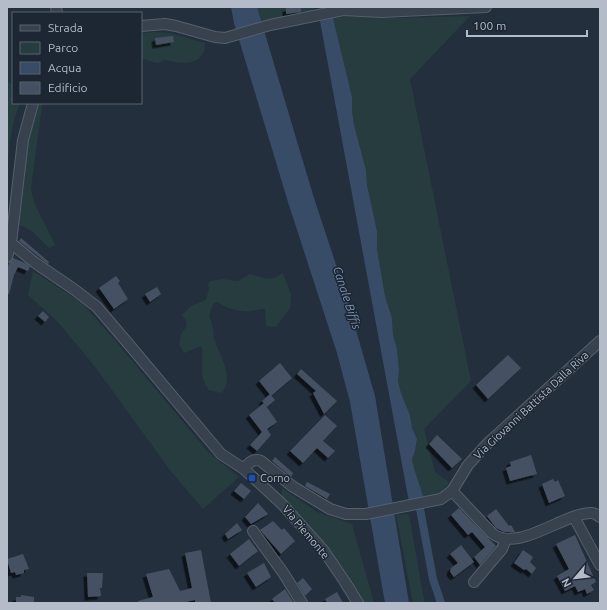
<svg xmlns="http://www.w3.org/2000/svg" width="607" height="610" font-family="Ubuntu,sans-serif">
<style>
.green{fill:#263c3f}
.water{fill:#394c67}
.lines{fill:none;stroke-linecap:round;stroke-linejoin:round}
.canal{stroke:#394c67;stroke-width:8}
.building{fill:#455162;filter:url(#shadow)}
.minor-casing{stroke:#565f6c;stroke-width:12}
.minor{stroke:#38414e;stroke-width:10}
.transit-dot{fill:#1a4fb4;stroke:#1d2633;stroke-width:1.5}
.labels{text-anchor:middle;stroke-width:3;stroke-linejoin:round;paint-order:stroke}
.street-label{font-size:11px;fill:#b4bcc9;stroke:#1d2633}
.poi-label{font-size:11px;fill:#b4bcc9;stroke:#1d2633;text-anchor:start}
.water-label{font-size:12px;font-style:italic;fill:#7c92b1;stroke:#1d2633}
</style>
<defs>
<filter id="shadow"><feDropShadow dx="-3.5" dy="3.5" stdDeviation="0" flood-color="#0009"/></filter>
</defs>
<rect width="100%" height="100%" fill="#242f3e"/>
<g class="green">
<polygon points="257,7 313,7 313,10 261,22"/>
<polygon points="352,16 397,18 470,16 410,79 471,381 424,429 435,472 449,482 446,491 433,496 424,499 413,465 412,459 415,451 417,439 412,428 410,415 401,393 398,381 399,370 397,349 393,335 392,318 385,296 377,249 377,231 367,185 366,170 354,125 352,111 352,97 333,18"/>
<path d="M155,32L170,33L205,43C206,61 190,65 174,62C171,62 168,60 165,60C163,60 161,62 159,63C153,63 147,59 141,59V33Z"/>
<path d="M7,82L13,85V103H20C10,125 10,148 7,172Z"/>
<path d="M36,103H44L42,106L31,188C34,210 47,225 55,245L49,248L32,231L16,223L26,131Z"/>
<polygon points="33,271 82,303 113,338 208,452 239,477 203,509 170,470 96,368 58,322 28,295"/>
<path d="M283,273L291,295L290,308L276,327L266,326L265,309C259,309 257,310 252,311C241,313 226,308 217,302L213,304L209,316C213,323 213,330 214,338C219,356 235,375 222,393L209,390C197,374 205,363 201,346L184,353L179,345L181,334L186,327L187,322L182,315L191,306L206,300L209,288L208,284L210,281L223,279L238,281L250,274C267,278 267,283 283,273Z"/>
<polygon points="282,488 317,512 352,524 374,603 361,603 282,500"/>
<polygon points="409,514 423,595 425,603 413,603 396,515"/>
</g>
<g class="water">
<polygon points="231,7 257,7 313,195 345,292 375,396 409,603 385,603 350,402 337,353 288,202 234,23"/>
<polygon points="333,18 352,97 352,111 354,125 366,170 367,185 377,231 377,249 385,296 392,318 393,335 397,349 399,370 398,381 401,393 410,415 412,428 417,439 415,451 412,459 413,465 424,499 409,502 320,21"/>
</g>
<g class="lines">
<polyline class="canal" points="418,498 433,579 441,603"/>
</g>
<g class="building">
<polygon points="286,8 301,8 301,12 286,14"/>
<polygon points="173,36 174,42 156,45 155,38"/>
<polygon points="21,238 49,262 48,264 19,241"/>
<polygon points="13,258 25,263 30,267 28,271 18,267 14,275 9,294 7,294 7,269 9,263"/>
<polygon points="116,276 120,281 118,283 128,299 114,309 99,288"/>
<polygon points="157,287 161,294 150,302 145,294"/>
<polygon points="43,311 49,317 45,322 38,316"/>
<polygon points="508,355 521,368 488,399 476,385"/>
<polygon points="280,363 292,378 271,396 259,381"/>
<polygon points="301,369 337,401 324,414 313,393 316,391 297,374"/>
<polygon points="270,394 275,400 267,407 262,401"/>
<polygon points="264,403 277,422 267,429 271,435 257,451 250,445 262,432 249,415"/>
<polygon points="325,415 337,426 323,441 335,451 328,458 317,448 303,463 290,451"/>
<polygon points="437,435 462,459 452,468 429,444"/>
<polygon points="531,455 537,474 510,481 506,468 511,466 510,462"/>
<polygon points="275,457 293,473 291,477 272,461"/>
<polygon points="553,479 555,482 558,480 565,496 549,503 542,484"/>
<polygon points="307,482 330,494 327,499 305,486"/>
<polygon points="241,483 251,491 244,499 234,491"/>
<polygon points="258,503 268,514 251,524 245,517"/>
<polygon points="459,508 496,546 480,565 474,557 485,547 472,532 468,535 451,515"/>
<polygon points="496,509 509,526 511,525 515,532 504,532 496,528 487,516"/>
<polygon points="273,521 282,530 284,528 295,541 281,554 260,530"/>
<polygon points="237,523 242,530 228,539 225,534"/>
<polygon points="575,535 596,582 591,585 594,590 587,594 585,589 578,592 575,586 565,591 557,576 569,569 556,544"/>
<polygon points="249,539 258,551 239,566 230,554"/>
<polygon points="461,545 474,562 454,577 450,572 451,568 458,563 450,554"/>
<polygon points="201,550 211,603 195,603 195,600 181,603 139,603 138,601 153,597 146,574 169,569 180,591 192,588 185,553"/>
<polygon points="523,550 533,557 530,562 536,568 532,574 526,569 524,570 514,563"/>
<polygon points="23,554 29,569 24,570 24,573 16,575 15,572 11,573 7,559"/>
<polygon points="264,563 271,577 256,587 247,573"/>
<polygon points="87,573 103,573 102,588 100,588 101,596 88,597"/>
<polygon points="303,578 312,589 305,596 297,583"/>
<polygon points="285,589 294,603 275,603 272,599"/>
<polygon points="337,592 343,603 327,603 325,599"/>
<polygon points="21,595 34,597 34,603 16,603 16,597 21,597"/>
</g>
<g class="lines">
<defs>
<g id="minor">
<polyline points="56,7 57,13"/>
<polyline points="141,26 165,24 176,26 215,37 225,38 270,25 343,10 382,12 486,7"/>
<polyline points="11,243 34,262 75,290 97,307 126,341 221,454 244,469 282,504 324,551 345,582 358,603"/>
<polyline points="7,257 11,243 23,140 33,103"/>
<path d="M244,469C249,463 252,458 261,461L292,486L330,509L346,514H366L441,499L452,491L468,465L487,444L600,341"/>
<path d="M452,491L492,533C517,554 565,512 592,513C595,513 597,515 600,517"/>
<polyline points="574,517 600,565"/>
<polyline points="253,531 284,574 302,603"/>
<polyline points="474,582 502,549 506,539"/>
</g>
</defs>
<use href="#minor" class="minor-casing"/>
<use href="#minor" class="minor"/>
</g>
<rect class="transit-dot" x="248" y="474" width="8" height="8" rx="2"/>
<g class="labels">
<g class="street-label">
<text transform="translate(531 405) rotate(-43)" y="4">Via Giovanni Battista Dalla Riva</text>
<text transform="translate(306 532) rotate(50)" y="4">Via Piemonte</text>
</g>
<g class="poi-label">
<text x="260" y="482">Corno</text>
</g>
<g class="water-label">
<text transform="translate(347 298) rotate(72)" y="4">Canale Biffis</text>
</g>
</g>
<rect width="607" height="610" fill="none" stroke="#b4bcc9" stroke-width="16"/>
<rect x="12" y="12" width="130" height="92" fill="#1d2633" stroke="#59626f"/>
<rect x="20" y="25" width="20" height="6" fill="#38414e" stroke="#59626f"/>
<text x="48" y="32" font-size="12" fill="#b4bcc9">Strada</text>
<rect x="20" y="42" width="20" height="12" fill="#263c3f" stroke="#59626f"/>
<text x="48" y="52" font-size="12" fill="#b4bcc9">Parco</text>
<rect x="20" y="62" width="20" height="12" fill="#394c67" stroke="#59626f"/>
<text x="48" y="72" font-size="12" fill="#b4bcc9">Acqua</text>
<rect x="20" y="82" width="20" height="12" fill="#455162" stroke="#59626f"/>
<text x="48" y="92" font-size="12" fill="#b4bcc9">Edificio</text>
<g transform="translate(575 578) rotate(242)" stroke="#1d2633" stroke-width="3" paint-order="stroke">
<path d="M0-3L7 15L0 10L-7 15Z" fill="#b4bcc9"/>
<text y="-6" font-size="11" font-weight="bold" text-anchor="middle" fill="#b4bcc9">N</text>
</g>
<path d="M467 30v6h120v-6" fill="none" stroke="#b4bcc9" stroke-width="2"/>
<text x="473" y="30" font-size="12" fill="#b4bcc9" stroke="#1d2633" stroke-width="3" paint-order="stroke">100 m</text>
</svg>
